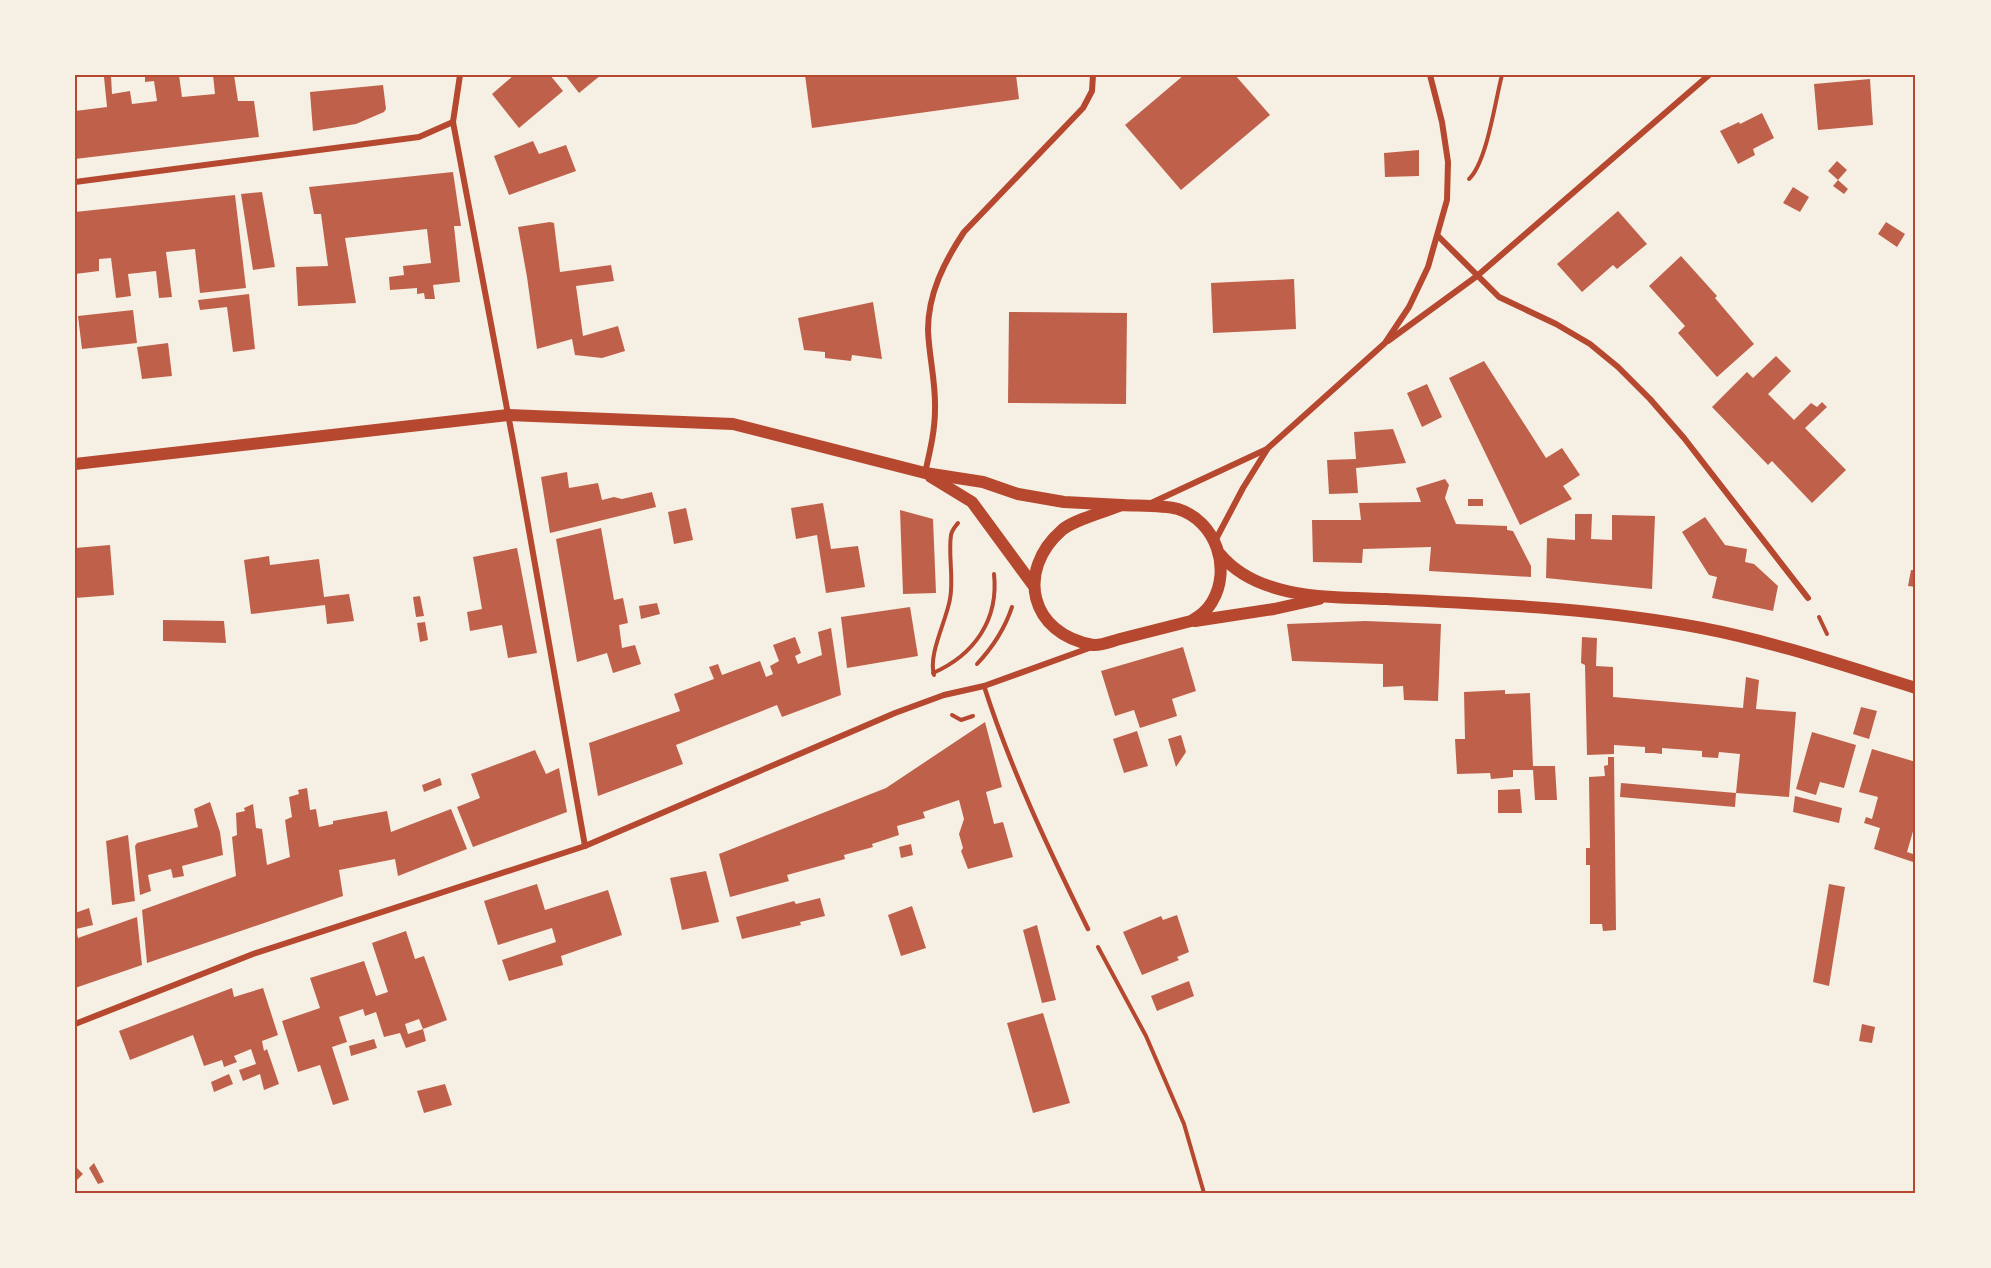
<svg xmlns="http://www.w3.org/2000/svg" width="1991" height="1268" font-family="'Open Sans',sans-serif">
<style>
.building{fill:#bf614a}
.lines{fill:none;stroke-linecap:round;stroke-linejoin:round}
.path{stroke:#b5482f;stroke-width:4}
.service{stroke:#b5482f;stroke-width:4.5}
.minor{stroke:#b5482f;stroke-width:6}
.secondary{stroke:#b5482f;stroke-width:12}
.neatline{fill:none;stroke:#b5482f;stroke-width:2}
</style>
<rect width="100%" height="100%" fill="#f6efe4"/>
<g class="building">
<polygon points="145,75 179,75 182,97 215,94 213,75 234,75 238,101 254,101 259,137 75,159 75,111 107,107 104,77 111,76 112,94 130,91 132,104 157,101 154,81 145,82"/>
<polygon points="514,75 550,75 563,91 519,128 492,94"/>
<polygon points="565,75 601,75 579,93"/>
<polygon points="805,75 1016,75 1019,99 812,128"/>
<polygon points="1184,75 1235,75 1270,115 1181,190 1125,125"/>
<polygon points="1870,79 1873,125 1818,130 1814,84"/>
<polygon points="383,85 386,109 384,112 356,124 313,131 310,92"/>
<polygon points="1762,113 1774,138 1753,149 1755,155 1738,164 1720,131 1739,122 1740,124"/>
<polygon points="533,141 539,154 566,145 576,171 509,195 494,156"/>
<polygon points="1419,150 1419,176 1385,177 1384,153"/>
<polygon points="1837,161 1847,170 1838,180 1828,171"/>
<polygon points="453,172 461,226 454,226 460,282 433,285 435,299 425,299 424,293 417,294 417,288 390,290 389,277 404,275 403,266 431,263 427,229 345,238 356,303 298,306 296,267 328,266 321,214 314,214 309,187"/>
<polygon points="1838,180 1848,189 1844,194 1833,186"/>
<polygon points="1793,187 1809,197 1800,212 1783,203"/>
<polygon points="262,192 275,267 253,270 241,194"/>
<polygon points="235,195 246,288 200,293 195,249 166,252 172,297 159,298 156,271 128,274 131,296 116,298 111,258 99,259 99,271 75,274 75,212"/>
<polygon points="1618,211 1647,244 1617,269 1613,265 1582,292 1557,264"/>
<polygon points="550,222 554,223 560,272 611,265 614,281 576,286 583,336 618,326 625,351 602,358 575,355 572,339 537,349 527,277 518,227"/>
<polygon points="1886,222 1905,234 1897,247 1878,234"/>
<polygon points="1681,256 1717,296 1715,298 1754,344 1717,377 1678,333 1685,326 1649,286"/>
<polygon points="1294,279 1296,329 1213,333 1211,283"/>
<polygon points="249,294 255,349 233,352 227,307 200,310 198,300"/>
<polygon points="873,302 882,359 852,355 851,361 825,358 825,352 804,350 798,318"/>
<polygon points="133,310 137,343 82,349 78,316"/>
<polygon points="1009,312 1127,313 1126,404 1008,403"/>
<polygon points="168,343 172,376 142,379 137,347"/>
<polygon points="1776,356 1791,371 1768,394 1794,420 1811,403 1817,407 1822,402 1827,407 1805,428 1846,470 1812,503 1772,461 1768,465 1712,407 1747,372 1753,378"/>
<polygon points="1484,361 1546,458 1562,448 1580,475 1563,486 1572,499 1520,525 1449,378"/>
<polygon points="1427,384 1442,417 1422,427 1407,393"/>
<polygon points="1393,429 1406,463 1356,468 1358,493 1329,494 1327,460 1356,459 1354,432"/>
<polygon points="567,472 569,488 598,483 602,500 614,497 622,499 652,492 656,507 550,533 541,477"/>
<polygon points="1445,479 1449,485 1445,498 1456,524 1507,526 1507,530 1513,531 1531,566 1531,577 1429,571 1431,547 1363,549 1362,563 1313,562 1312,520 1361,520 1359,503 1421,502 1416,488"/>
<rect x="1468" y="499" width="15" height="7"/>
<polygon points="823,503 831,549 858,546 865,587 826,593 817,535 796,539 791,508"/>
<polygon points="686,508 693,540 674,544 668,512"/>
<polygon points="900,510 933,519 936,593 903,594"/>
<polygon points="1575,514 1592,514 1591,539 1612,540 1612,515 1655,516 1652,589 1546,578 1547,538 1575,540"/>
<polygon points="1705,517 1725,545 1747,549 1745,562 1754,564 1778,586 1773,611 1712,598 1717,577 1709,575 1682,532"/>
<polygon points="601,528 614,600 623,598 628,623 619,625 622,648 635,645 641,664 613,673 607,653 577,662 556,539"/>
<polygon points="110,545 114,595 75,598 75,548"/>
<polygon points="517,548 537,653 508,658 502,625 470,631 467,612 482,609 473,557"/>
<polygon points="269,556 270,565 319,559 324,597 349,594 354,621 327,624 325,605 251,614 244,560"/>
<polygon points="1911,570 1916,570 1916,587 1908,586"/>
<polygon points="420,596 424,616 416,617 413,597"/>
<polygon points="657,603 660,614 641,619 639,606"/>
<polygon points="910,607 918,656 847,668 841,617"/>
<polygon points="163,620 224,621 226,643 163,641"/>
<polygon points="1365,621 1441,624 1438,701 1404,700 1403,686 1383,687 1383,664 1292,661 1287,624"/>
<polygon points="425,622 428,640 420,642 417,623"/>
<polygon points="831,628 841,695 782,717 777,705 676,745 683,764 598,796 589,743 680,711 674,694 714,679 709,667 718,664 722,675 760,661 766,677 773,674 770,666 779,661 773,645 795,637 801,653 795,656 798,664 822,655 818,632"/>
<polygon points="1582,637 1597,638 1596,666 1613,667 1613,697 1743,708 1746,677 1759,680 1756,709 1796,712 1789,797 1736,793 1740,754 1719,752 1718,758 1702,757 1702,751 1662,748 1662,754 1654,753 1645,753 1645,747 1614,745 1614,754 1587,755 1585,665 1581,663"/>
<polygon points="1183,647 1196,691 1172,699 1177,716 1140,728 1134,710 1115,716 1101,671"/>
<polygon points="1505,690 1505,694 1530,693 1533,766 1555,766 1557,800 1535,800 1533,770 1513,770 1513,777 1491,779 1490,773 1457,774 1455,739 1465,739 1464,692"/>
<polygon points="1861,707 1877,711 1869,739 1853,734"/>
<polygon points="985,722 1002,787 986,792 994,824 1003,822 1013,857 968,869 961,851 963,848 959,834 964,819 959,800 923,812 925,818 897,826 899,835 872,844 873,847 844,855 845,859 787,875 789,881 730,897 719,854 886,788"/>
<polygon points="1137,731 1148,766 1124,773 1113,739"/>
<polygon points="1812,732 1856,745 1844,788 1820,782 1816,795 1796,789"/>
<polygon points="1181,735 1186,752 1176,767 1168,739"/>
<polygon points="1872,749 1916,762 1916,821 1907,852 1913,854 1916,852 1916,863 1874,849 1880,828 1864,823 1866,817 1872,819 1878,797 1859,792"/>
<polygon points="535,750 546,774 559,768 567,812 473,847 457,807 480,798 471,774"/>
<polygon points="1608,757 1614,757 1616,930 1603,931 1602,924 1590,924 1590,865 1586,865 1586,848 1590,848 1589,777 1605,776 1604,766 1608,765"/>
<polygon points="440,778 442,785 424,792 422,785"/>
<polygon points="1621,783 1736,793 1735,807 1620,797"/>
<polygon points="307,788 310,810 316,809 319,827 333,824 333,821 387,811 391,832 451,809 467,849 398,876 395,859 339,870 343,896 147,963 142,910 236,876 232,837 237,835 236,813 245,811 244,808 253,804 256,828 262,829 267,865 290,857 285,820 292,817 289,797 299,794 298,790"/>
<polygon points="1520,789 1522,813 1498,813 1498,790"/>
<polygon points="1795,796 1842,808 1839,823 1793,812"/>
<polygon points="210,802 220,832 223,855 182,866 184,876 173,878 171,869 148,875 151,891 140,895 135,846 137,843 198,827 194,809"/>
<polygon points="128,835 135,901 112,905 106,841"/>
<polygon points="911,844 913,855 901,858 899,847"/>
<polygon points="706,871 719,922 682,930 670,878"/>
<polygon points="537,884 545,910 608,890 622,935 561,956 563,965 509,981 502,960 556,942 552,928 498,945 484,901"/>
<polygon points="1829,884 1845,887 1829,986 1813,982"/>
<polygon points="820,898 825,916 800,922 801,925 742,939 736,917 794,901 796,904"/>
<polygon points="912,906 926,948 901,956 888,915"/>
<polygon points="89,908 93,925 76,929 78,938 137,917 142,965 75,988 75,913"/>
<polygon points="1177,915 1189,952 1177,957 1179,960 1142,975 1123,932 1161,916 1163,920"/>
<polygon points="1037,925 1056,1000 1042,1003 1023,930"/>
<polygon points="406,931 415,959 424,956 447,1020 423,1029 419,1019 405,1024 408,1034 423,1029 426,1041 406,1048 400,1033 384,1037 376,1012 365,1016 363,1009 339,1017 347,1042 332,1047 349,1100 333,1105 320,1065 298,1072 282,1021 320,1008 310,978 364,961 376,996 388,992 372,943"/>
<polygon points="1189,981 1194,996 1157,1011 1151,996"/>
<polygon points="232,988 234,997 263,988 278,1035 262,1041 264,1051 267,1049 279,1084 264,1090 260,1074 243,1081 239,1070 256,1064 251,1049 234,1056 237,1062 224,1067 222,1060 204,1066 193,1035 130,1060 119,1031"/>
<polygon points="1043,1013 1070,1103 1033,1113 1007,1023"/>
<polygon points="1862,1024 1875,1027 1872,1043 1859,1041"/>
<polygon points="374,1039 377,1048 351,1056 349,1046"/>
<polygon points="229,1074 233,1084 214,1092 211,1082"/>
<polygon points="445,1084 452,1105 424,1113 417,1091"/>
<polygon points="94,1163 104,1182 98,1184 89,1168"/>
<polygon points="75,1166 83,1174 75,1182"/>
</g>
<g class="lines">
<g class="path">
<path d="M1469,179C1487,162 1495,101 1502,75"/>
<polyline points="1819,617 1827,634"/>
<path d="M977,664C993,647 1005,628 1012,607"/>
<path d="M933,673C974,655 999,620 994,574"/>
<path d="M934,675C928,654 946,622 950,599C954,578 948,555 951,535C952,530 955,527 958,523"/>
<polyline points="952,715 961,720 973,716"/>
<polyline points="1098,947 1146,1036 1184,1124 1204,1193"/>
</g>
<path class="service" d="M984,686C1011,770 1049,850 1088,929"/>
<g class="minor">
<polyline points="460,75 453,122 514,446 585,846"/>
<polyline points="75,182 419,137 453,122"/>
<polyline points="1438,236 1499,297 1556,324 1590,344 1618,367 1650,399 1684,438 1808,598"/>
<polyline points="1388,341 1477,276 1709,75"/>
<path d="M925,473C930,451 935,431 935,409C936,383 929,357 928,330C928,294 944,262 964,232L1083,108L1092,91L1093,75"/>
<polyline points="1149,504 1267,449"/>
<polyline points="1215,541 1243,488 1268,448 1385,343 1409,307 1428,267 1447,200 1448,162 1442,122 1430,75"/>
<polyline points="75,1024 253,954 585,846 895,713 944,695 984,686 1092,647"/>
</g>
<g class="secondary">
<polyline points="75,464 508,415 733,424 925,473 983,482 1018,494 1064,502 1122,505"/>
<polyline points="931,477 972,502 1033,585"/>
<path d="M1122,505C1138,506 1163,505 1178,509C1216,521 1232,569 1212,602C1207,611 1199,616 1191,621C1167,627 1144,633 1120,639C1112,641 1101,646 1093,645C1030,634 1015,571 1062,530C1073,520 1107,511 1122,505Z"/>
<path d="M1220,554C1258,600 1331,597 1386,599C1491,604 1598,608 1702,628C1775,642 1845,666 1916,688"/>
<polyline points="1195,621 1274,609 1319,599"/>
</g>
</g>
<rect width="1991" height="1268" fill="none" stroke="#f6efe4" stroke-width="153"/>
<rect x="76" y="76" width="1838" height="1116" class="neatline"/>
</svg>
